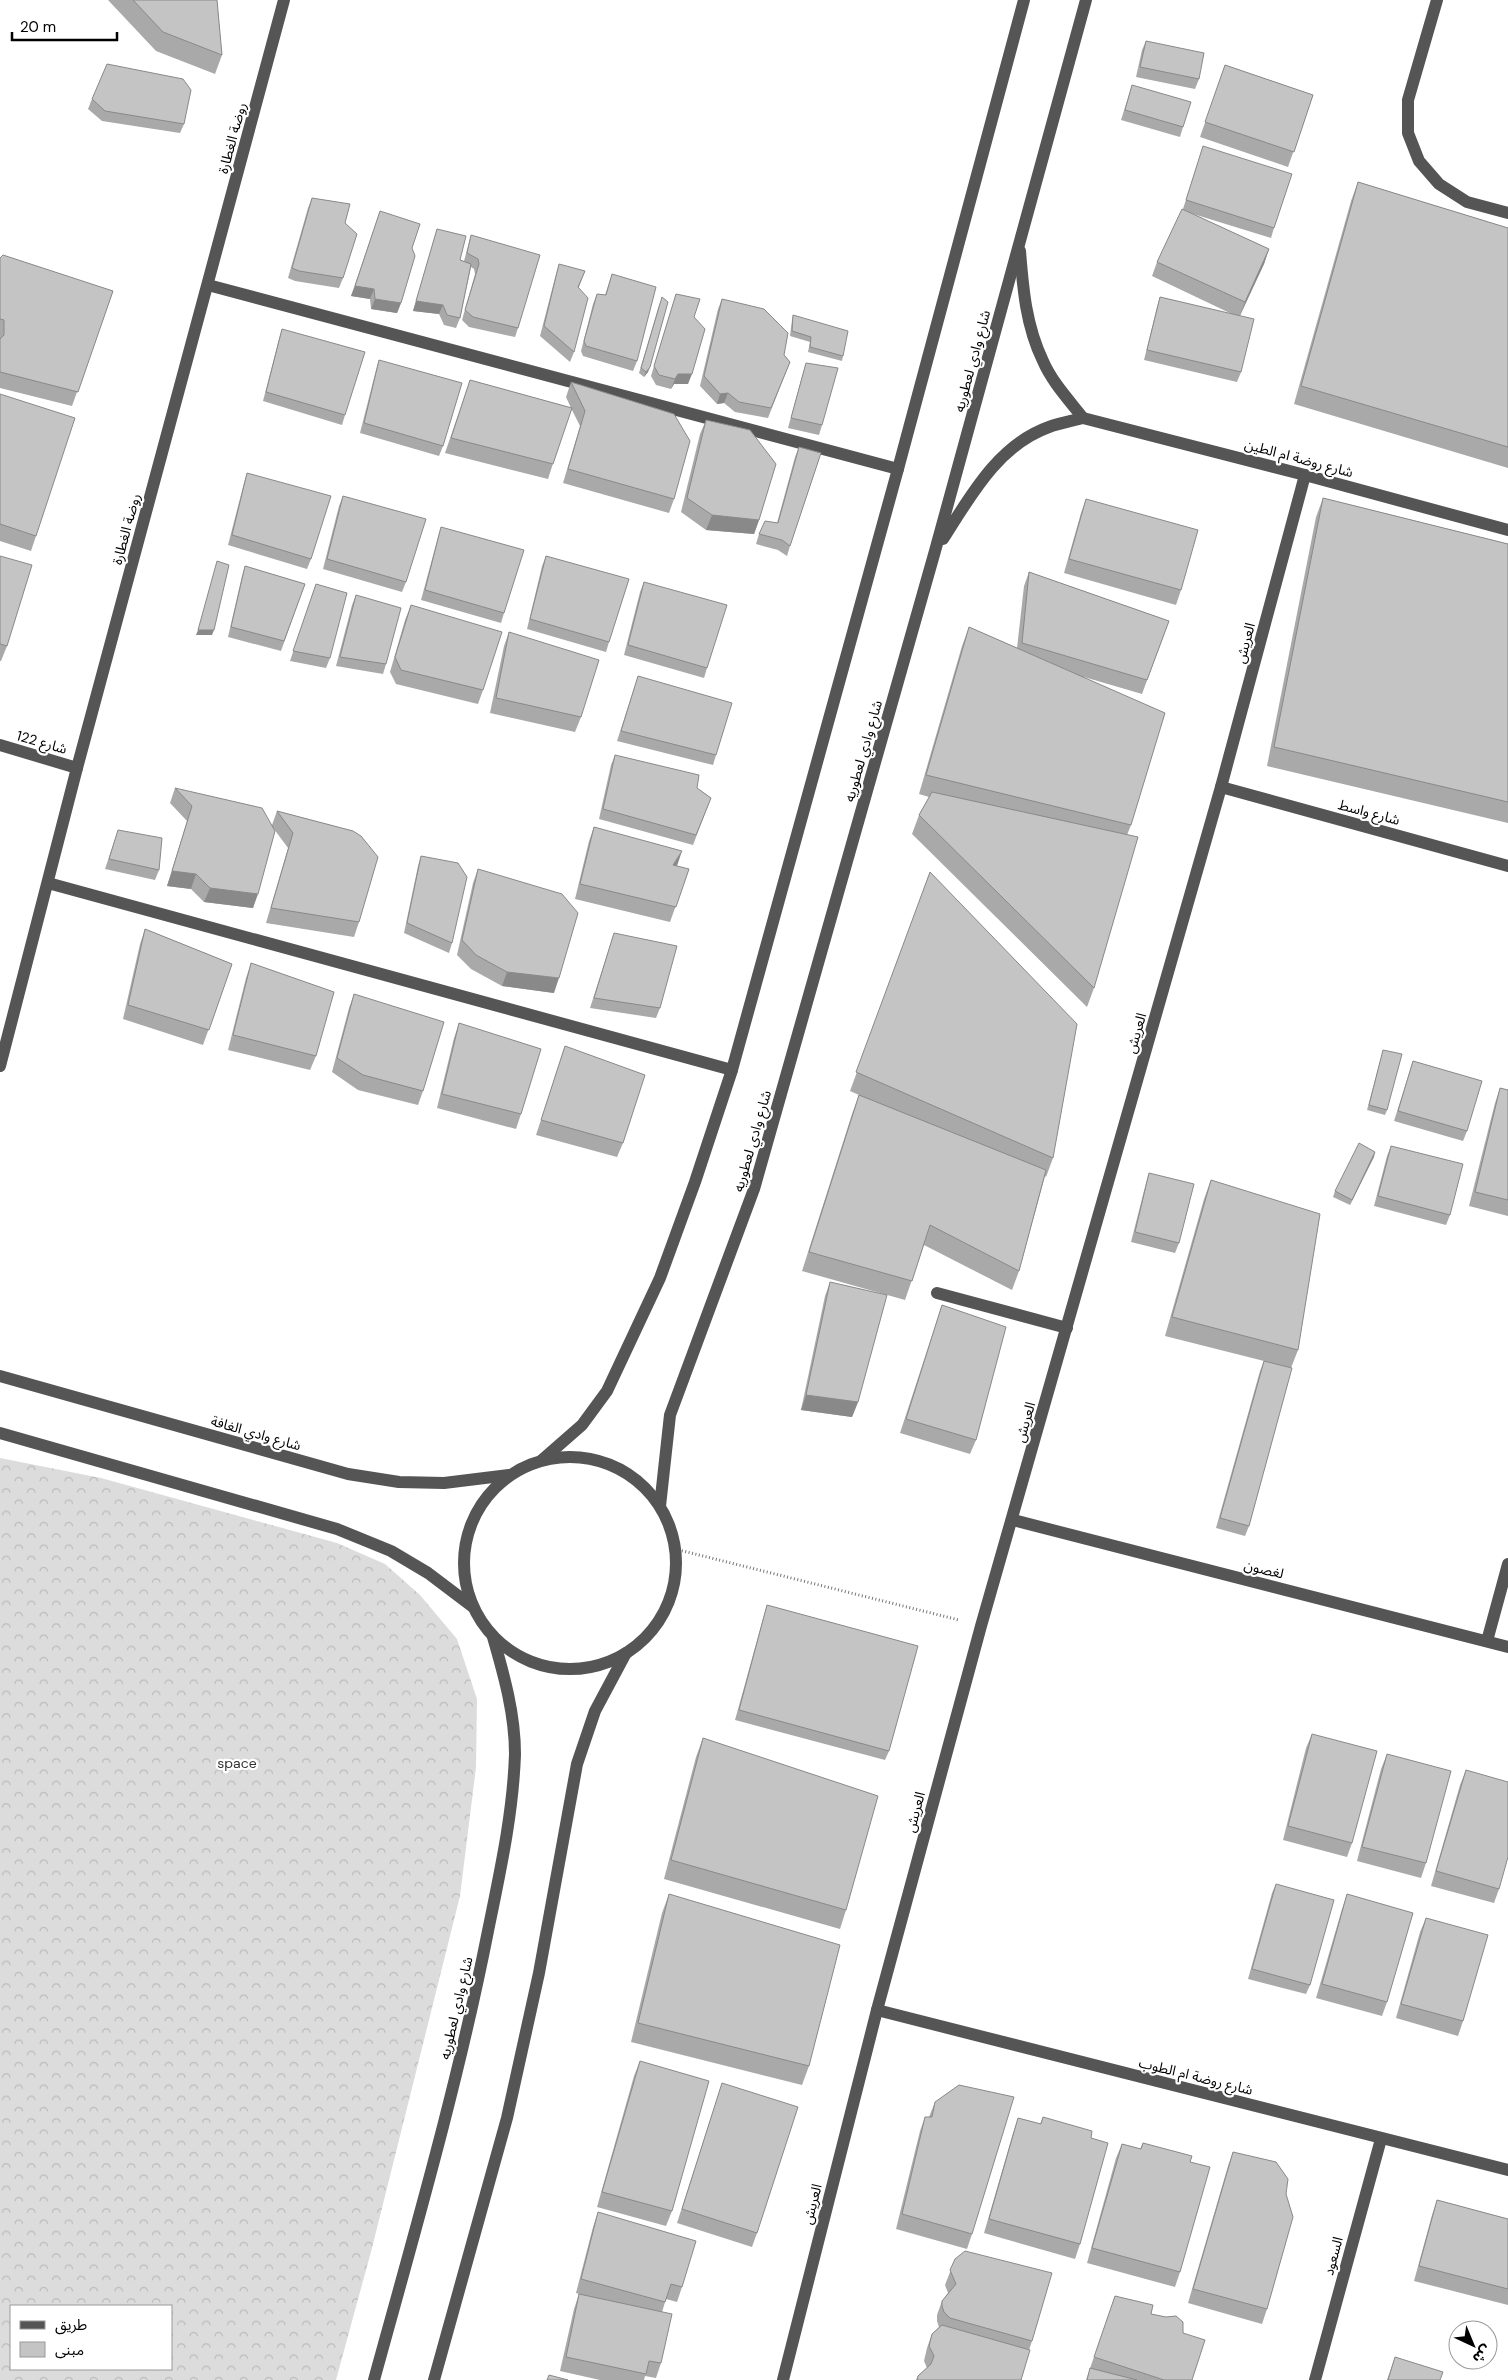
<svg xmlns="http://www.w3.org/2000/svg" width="1508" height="2380" font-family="'DM Sans','Noto Sans Arabic',sans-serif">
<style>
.forest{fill:url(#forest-crowns);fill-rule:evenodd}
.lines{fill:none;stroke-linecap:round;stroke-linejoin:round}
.path{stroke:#777;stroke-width:3;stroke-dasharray:1 2.5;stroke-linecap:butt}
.minor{stroke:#555;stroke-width:12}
.wall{fill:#a9a9a9}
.shaded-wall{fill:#898989}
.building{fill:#c4c4c4;stroke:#898989}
.labels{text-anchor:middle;stroke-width:4.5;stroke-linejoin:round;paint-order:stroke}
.street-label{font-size:14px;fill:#000;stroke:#fff}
.park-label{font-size:14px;fill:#333;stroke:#fff}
</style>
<defs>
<pattern id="forest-crowns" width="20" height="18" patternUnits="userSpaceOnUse" patternTransform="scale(1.25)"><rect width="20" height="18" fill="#dcdcdc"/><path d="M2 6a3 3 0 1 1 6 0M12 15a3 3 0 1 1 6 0" fill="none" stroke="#bbb"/></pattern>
</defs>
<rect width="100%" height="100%" fill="#fff"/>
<path class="forest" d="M0,1458L101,1478L337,1543L385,1564L420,1595L457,1639L477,1699L476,1767L460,1896L372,2248L336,2380H0ZM11,2306H171V2369H11Z"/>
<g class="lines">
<polyline class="path" points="675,1549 959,1620"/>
<g class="minor">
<polyline points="1437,0 1408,100 1408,133 1419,161 1439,184 1467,202 1508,213"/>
<path d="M1020,251C1023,289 1026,326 1043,361C1052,382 1069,400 1083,418"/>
<polyline points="208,285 898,469"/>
<path d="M943,539C970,497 998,445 1049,427C1060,423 1072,421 1083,418L1305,475L1508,530"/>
<polyline points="0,745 77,768"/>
<polyline points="1221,787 1508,866"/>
<polyline points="48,883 732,1070"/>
<polyline points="0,1066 77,768 284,0"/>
<polyline points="937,1293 1067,1328"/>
<polyline points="0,1376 348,1474 399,1482 444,1483 509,1475"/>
<polyline points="0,1433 337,1529 391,1551 428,1573 473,1607"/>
<circle cx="570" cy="1563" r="106"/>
<polyline points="542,1460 582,1425 607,1391 660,1278 695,1182 732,1070 898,469 1024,0"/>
<polyline points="660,1506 670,1415 754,1189 935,551 1086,0"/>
<polyline points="1013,1520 1508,1647"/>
<polyline points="1487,1641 1508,1564"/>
<polyline points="877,2010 1508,2170"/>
<path d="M374,2380C415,2231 458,2083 488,1931C500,1872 513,1814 515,1754C515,1714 504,1675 493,1637"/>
<polyline points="434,2380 507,2118 539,1973 577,1764 595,1711 626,1653"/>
<polyline points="783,2380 877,2010 981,1626 1221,787 1305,475"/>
<polyline points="1315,2380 1381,2139"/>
</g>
</g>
<g class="wall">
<polygon points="108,0 217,0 222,55 215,74 156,51"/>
<polygon points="1146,41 1199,79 1195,89 1136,77 1142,50"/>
<polygon points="1225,65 1313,95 1288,167 1200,137"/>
<polygon points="1132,85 1183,127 1180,137 1121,120"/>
<polygon points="92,99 184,124 180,133 102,121 88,109"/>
<polygon points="1203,146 1274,228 1271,238 1190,213 1269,249 1264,264 1240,316 1241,372 1237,382 1144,360 1157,307 1160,297 1234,315 1152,276 1157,262 1183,209"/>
<polygon points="1358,182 1508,228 1508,468 1294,404 1351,201"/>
<polygon points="312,198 345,223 343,278 339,288 295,281 288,278 308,208"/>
<polygon points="380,211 401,303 397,313 371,309 370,299 351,296"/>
<polygon points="437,229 460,260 464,261 471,235 518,328 515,337 469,327 462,320 475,274 474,269 471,267 460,318 456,328 444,325 439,314 413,311"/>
<polygon points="0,258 113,291 72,406 0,388"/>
<polygon points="559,264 585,271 579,287 574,352 570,362 540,336 556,274"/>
<polygon points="612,274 637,361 633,371 583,356 581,351 593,304 597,294 605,295"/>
<polygon points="676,294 694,317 688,384 674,384 671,389 656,385 651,376"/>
<polygon points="722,299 784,355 790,362 768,418 735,412 724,403 717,404 700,386 718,309"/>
<polygon points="660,302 648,372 644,377 639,373"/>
<polygon points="793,315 843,356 842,361 808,352 810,342 790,336 792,320"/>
<polygon points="282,329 345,415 342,425 263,401 279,339"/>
<polygon points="379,360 443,446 439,456 360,433 376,370"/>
<polygon points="806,363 822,425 819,435 788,428 803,373"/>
<polygon points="470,380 571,408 566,397 571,382 674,499 669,513 563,483 580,426 571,408 548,479 445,453"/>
<polygon points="0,394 36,536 31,551 0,541"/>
<polygon points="706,420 759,520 754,534 706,530 681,512 700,434"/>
<polygon points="799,447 790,546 787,556 778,550 756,544 759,534 777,523 795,457"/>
<polygon points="247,473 311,559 307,569 228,545 244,483"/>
<polygon points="343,496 406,582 402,592 323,569 339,506"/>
<polygon points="1323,498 1508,544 1508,823 1267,766 1316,517"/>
<polygon points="1086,499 1181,590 1176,605 1064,573 1081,513"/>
<polygon points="441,527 504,613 501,623 421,600 438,537"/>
<polygon points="0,556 7,646 1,661 0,661"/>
<polygon points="546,556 609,642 606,652 527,629 542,566"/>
<polygon points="245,566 305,584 281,651 228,637 242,576"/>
<polygon points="1029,572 1169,621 1142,694 1084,677 1131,825 1127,835 1094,988 1087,1007 912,834 919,815 929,797 919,794 962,646 969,627 1017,648 1024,586"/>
<polygon points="644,582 707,668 704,678 624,655 640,592"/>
<polygon points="316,584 330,658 326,668 290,661"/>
<polygon points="356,595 386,664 383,674 336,666 352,605"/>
<polygon points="411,605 483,690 478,704 396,684 390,672 405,620"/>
<polygon points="509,632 581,717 575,732 490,713 504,646"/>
<polygon points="638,676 716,755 713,765 617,741"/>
<polygon points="615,755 697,788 711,798 693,845 599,819 611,765"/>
<polygon points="175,788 272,825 277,811 353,831 359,922 354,937 266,923 288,848 274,829 253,908 204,902 191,889 167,886 187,821 170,803"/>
<polygon points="594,827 677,866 689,869 670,922 575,899 589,841"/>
<polygon points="118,830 159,870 155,880 105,869"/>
<polygon points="421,856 452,943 449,953 404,933 418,866"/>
<polygon points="478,869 554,993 502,986 471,969 457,955 473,883"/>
<polygon points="930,872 1053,1158 1046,1177 1045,1176 1019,1271 1012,1290 924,1245 905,1300 802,1271 852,1114 859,1095 850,1091"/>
<polygon points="145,929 232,964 203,1045 123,1019 140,944"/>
<polygon points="614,933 660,1008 656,1018 590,1008"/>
<polygon points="251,963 316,1056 310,1070 228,1050 246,978"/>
<polygon points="354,994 423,1091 418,1105 358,1090 332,1072 349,1008"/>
<polygon points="459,1023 521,1114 516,1129 437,1108 454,1038"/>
<polygon points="565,1046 623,1143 617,1157 536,1135"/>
<polygon points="1383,1050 1387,1110 1385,1115 1367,1110"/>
<polygon points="1413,1061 1467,1131 1463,1141 1394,1121"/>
<polygon points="1500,1088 1508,1090 1508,1216 1469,1206 1495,1103"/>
<polygon points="1391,1146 1450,1215 1446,1225 1374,1206 1387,1156"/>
<polygon points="1375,1152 1350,1205 1333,1197 1335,1191"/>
<polygon points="1149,1173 1179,1243 1175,1253 1131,1242 1146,1183"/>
<polygon points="1211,1180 1298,1350 1291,1368 1249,1526 1245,1536 1216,1528 1260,1371 1264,1361 1165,1336 1204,1199"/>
<polygon points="830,1282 858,1402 852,1417 801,1410 825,1296"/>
<polygon points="942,1305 976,1440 970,1454 900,1433"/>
<polygon points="767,1605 889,1751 885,1760 735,1720 764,1615"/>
<polygon points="1312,1734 1352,1843 1347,1857 1283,1840 1306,1748"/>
<polygon points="703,1738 846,1910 840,1929 664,1879 696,1757"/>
<polygon points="1387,1754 1426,1863 1421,1878 1357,1861 1381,1769"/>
<polygon points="1466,1770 1499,1889 1494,1903 1431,1886 1460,1785"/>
<polygon points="1276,1884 1310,1985 1306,1994 1248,1979 1272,1893"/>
<polygon points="669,1894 809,2066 802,2085 631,2042 662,1913"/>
<polygon points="1347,1894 1387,2002 1382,2016 1316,1998 1342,1909"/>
<polygon points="1426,1918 1463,2021 1458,2036 1396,2018 1420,1932"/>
<polygon points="640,2061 672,2211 666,2226 597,2207 634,2076"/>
<polygon points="722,2083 757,2233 752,2247 677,2223"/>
<polygon points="935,2102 972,2234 967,2249 896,2229 920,2131 925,2117 929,2117"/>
<polygon points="1043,2117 1091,2138 1080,2244 1075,2259 984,2233 1013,2133 1018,2118 1040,2124"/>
<polygon points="1143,2143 1190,2162 1180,2272 1175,2287 1087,2263 1116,2158 1122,2144 1140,2149"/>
<polygon points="1233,2152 1267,2309 1262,2324 1188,2303 1228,2166"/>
<polygon points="1437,2200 1508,2219 1508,2305 1414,2281 1432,2215"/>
<polygon points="598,2212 682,2287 677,2302 666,2299 662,2312 661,2363 656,2378 645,2376 644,2380 600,2380 560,2371 574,2309 579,2294 576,2293 593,2227"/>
<polygon points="955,2259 1032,2341 1029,2350 1021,2380 916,2380 918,2376 927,2368 924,2361 927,2348 932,2334 939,2327 937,2321 937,2315 942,2301 948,2293 945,2285"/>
<polygon points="1115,2296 1151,2314 1183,2333 1192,2380 1086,2380"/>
<polygon points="1395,2357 1440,2380 1387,2380"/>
</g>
<g class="shaded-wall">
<polygon points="1269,249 1264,264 1239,317 1245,302"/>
<polygon points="355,286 374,289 370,299 351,296"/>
<polygon points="375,299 401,303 397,313 371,309"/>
<polygon points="416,301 443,305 439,314 413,311"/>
<polygon points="650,367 648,372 644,377 646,372"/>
<polygon points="678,374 692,374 688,384 674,384 671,389 675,379"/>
<polygon points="728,393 724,403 717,404 720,394"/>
<polygon points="712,515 759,520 754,534 706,530"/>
<polygon points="198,630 214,630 212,635 196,635"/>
<polygon points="682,851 677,866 673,865"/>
<polygon points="172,871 196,874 191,889 167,886"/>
<polygon points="210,888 258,894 253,908 204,902"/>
<polygon points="507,972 559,978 554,993 502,986"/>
<polygon points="1375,1152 1374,1157 1350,1205 1352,1200"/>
<polygon points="806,1395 858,1402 852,1417 801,1410"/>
</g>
<g class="building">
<polygon points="133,0 217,0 222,55 163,32"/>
<polygon points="1146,41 1204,53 1199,79 1140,67"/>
<polygon points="107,64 183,79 191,90 184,124 105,111 92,99"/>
<polygon points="1225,65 1313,95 1294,152 1205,122"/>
<polygon points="1132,85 1191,102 1183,127 1125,110"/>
<polygon points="1203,146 1292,174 1274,228 1186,200"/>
<polygon points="1358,182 1508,228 1508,447 1301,386"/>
<polygon points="312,198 350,204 345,223 357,234 343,278 299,271 292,268"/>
<polygon points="1182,209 1269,249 1245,302 1157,262"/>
<polygon points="380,211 420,224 412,248 415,256 401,303 375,299 374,289 355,286"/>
<polygon points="437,229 466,236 460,260 471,264 460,318 447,315 443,305 416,301"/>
<polygon points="471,235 540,255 518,328 473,317 465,310 479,264 478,259 467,253"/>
<polygon points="3,255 113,291 78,392 0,372 0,339 4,335 4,320 0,319 0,258"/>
<polygon points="559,264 585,271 578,287 588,298 574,352 544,326"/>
<polygon points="612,274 656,287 637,361 586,346 584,341 597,294 606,295"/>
<polygon points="676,294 700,299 694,317 705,329 692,374 678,374 675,379 659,375 654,366"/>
<polygon points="662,297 668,302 650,367 646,372 641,368"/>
<polygon points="1160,297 1254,319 1241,372 1147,350"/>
<polygon points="722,299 764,309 788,333 784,355 790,362 771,408 739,402 728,393 720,394 704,376"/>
<polygon points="793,315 848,331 843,356 810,347 811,337 792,331"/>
<polygon points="282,329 365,352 345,415 266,392"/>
<polygon points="379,360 462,383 443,446 364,423"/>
<polygon points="806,363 838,368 822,425 791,418"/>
<polygon points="470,380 572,408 553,464 451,438"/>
<polygon points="571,382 674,414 690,441 674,499 568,469 585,411"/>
<polygon points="0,394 75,418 36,536 0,524"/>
<polygon points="706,420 750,430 776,464 759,520 712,515 687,498"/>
<polygon points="799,447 821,453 790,546 782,540 759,534 765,521 778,523"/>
<polygon points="247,473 331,496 311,559 232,535"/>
<polygon points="343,496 426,519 406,582 327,559"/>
<polygon points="1323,498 1508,544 1508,802 1274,747"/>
<polygon points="1086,499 1198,530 1181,590 1069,559"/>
<polygon points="441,527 524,550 504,613 425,590"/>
<polygon points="0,556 32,565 7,646 0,644"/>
<polygon points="546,556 629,579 609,642 530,619"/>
<polygon points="217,561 229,565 214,630 198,630"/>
<polygon points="245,566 305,584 284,641 231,627"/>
<polygon points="1029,572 1169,621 1147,680 1022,643"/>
<polygon points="644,582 727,605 707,668 628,645"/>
<polygon points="316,584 347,593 330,658 293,651"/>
<polygon points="356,595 401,608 386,664 340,657"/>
<polygon points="411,605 502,632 483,690 401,670 395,657"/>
<polygon points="969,627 1165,713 1131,825 926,775"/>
<polygon points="509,632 599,660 581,717 496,698"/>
<polygon points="638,676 732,703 716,755 621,731"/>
<polygon points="615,755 699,775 697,788 711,798 696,835 603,809"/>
<polygon points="175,788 262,808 275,831 258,894 210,888 196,874 172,871 192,806"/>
<polygon points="932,792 1138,837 1094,988 919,815"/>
<polygon points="277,811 353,831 361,836 378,857 359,922 271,908 293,833"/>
<polygon points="594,827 682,851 673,865 689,869 676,907 580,884"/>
<polygon points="118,830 162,838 159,870 109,859"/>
<polygon points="421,856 458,863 467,877 452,943 407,923"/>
<polygon points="478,869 562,894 578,913 559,978 507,972 476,955 462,940"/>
<polygon points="930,872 1077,1024 1053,1158 856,1072"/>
<polygon points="145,929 232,964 209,1030 128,1005"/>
<polygon points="614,933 677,946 660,1008 594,998"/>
<polygon points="251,963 334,992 316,1056 233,1035"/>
<polygon points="354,994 444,1022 423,1091 363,1075 337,1058"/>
<polygon points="459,1023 541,1049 521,1114 442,1094"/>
<polygon points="565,1046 645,1075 623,1143 541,1120"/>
<polygon points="1383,1050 1402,1054 1387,1110 1369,1105"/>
<polygon points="1413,1061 1482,1081 1467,1131 1398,1111"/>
<polygon points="1500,1088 1508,1090 1508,1200 1475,1192"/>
<polygon points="859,1095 1046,1170 1019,1271 930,1225 912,1281 809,1252"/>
<polygon points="1359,1143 1375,1152 1352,1200 1335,1191"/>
<polygon points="1391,1146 1463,1164 1450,1215 1378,1196"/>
<polygon points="1149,1173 1194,1184 1179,1243 1135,1232"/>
<polygon points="1211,1180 1320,1214 1298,1350 1172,1317"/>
<polygon points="830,1282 887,1295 858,1402 806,1395"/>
<polygon points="942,1305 1006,1327 976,1440 906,1419"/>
<polygon points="1264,1361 1292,1368 1249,1526 1220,1518"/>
<polygon points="767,1605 918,1646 889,1751 739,1710"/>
<polygon points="1312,1734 1377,1751 1352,1843 1288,1826"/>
<polygon points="703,1738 878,1796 846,1910 671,1860"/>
<polygon points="1387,1754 1451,1771 1426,1863 1362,1847"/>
<polygon points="1466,1770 1508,1782 1508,1857 1499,1889 1436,1871"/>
<polygon points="1276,1884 1334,1900 1310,1985 1252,1969"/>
<polygon points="669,1894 840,1945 809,2066 638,2023"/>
<polygon points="1347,1894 1413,1913 1387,2002 1322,1984"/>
<polygon points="1426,1918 1488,1935 1463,2021 1401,2004"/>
<polygon points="640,2061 709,2081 672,2211 602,2192"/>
<polygon points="722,2083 798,2107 757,2233 682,2209"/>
<polygon points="959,2085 1014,2097 972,2234 902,2214 925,2117 932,2117 935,2102"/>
<polygon points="1043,2117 1092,2131 1091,2138 1108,2143 1080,2244 989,2219 1018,2118 1041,2124"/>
<polygon points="1143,2143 1192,2156 1190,2162 1210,2167 1180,2272 1092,2248 1122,2144 1141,2149"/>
<polygon points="1233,2152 1276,2162 1288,2179 1286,2194 1293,2217 1267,2309 1193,2289"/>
<polygon points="1437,2200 1508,2219 1508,2289 1419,2266"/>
<polygon points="598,2212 696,2241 682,2287 671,2284 665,2302 581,2279"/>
<polygon points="965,2251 1052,2273 1032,2341 950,2318 944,2312 942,2306 942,2301 956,2284 950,2270 955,2259"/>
<polygon points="579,2294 672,2314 661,2363 649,2361 646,2374 566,2357"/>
<polygon points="1115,2296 1153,2305 1151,2314 1166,2317 1176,2316 1183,2322 1183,2333 1205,2340 1192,2380 1164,2380 1094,2357"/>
<polygon points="942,2325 1030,2350 1021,2380 917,2380 918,2376 931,2364 934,2356 929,2346 932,2334"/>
<polygon points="1395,2357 1443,2372 1440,2380 1388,2380"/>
<polygon points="1090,2368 1137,2380 1087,2380"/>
<polygon points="549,2375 568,2380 547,2380"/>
</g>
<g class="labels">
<g class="street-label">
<text transform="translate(232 138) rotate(-75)" y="5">روضة الغطارة</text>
<text transform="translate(972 361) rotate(-75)" y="5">شارع وادي لعطوريه</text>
<text transform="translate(1299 458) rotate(15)" y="5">شارع روضة ام الطين</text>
<text transform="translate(126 529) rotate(-75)" y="5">روضة الغطارة</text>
<text transform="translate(1245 643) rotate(-75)" y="5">العريش</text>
<text transform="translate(42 742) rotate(16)" y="5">شارع 122</text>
<text transform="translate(863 751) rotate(-74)" y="5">شارع وادي لعطوريه</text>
<text transform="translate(1369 812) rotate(15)" y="5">شارع واسط</text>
<text transform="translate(1136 1033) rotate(-74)" y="5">العريش</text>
<text transform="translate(752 1141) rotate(-74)" y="5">شارع وادي لعطوريه</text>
<text transform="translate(1025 1422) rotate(-74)" y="5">العريش</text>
<text transform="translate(256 1433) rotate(16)" y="5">شارع وادي الغافة</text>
<text transform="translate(1264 1569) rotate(14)" y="5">لغصون</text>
<text transform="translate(915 1812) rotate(-75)" y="5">العريش</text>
<text transform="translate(456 2008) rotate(-77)" y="5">شارع وادي لعطوريه</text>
<text transform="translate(1196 2076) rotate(14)" y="5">شارع روضة ام الطوب</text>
<text transform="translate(812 2204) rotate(-76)" y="5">العريش</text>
<text transform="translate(1333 2256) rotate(-75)" y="5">السعود</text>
</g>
<g class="park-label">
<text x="237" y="1768">space</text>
</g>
</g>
<rect x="10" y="2305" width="162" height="65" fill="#ffffff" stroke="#999999"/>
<rect x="20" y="2321" width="25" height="8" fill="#555555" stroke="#999999"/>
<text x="55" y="2330" font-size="15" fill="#000000">طريق</text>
<rect x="20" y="2342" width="25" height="15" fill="#c4c4c4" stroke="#999999"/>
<text x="55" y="2355" font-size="15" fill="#000000">مبنى</text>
<g transform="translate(1473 2345) rotate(136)"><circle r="24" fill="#ffffff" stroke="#999999"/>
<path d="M0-4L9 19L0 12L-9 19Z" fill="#000000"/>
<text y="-8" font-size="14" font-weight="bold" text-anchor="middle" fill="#000000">ش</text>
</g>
<path d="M12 32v8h105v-8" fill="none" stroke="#000000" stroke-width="2.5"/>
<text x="20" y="32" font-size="15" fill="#000000" stroke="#ffffff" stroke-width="4" paint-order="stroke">20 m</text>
</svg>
